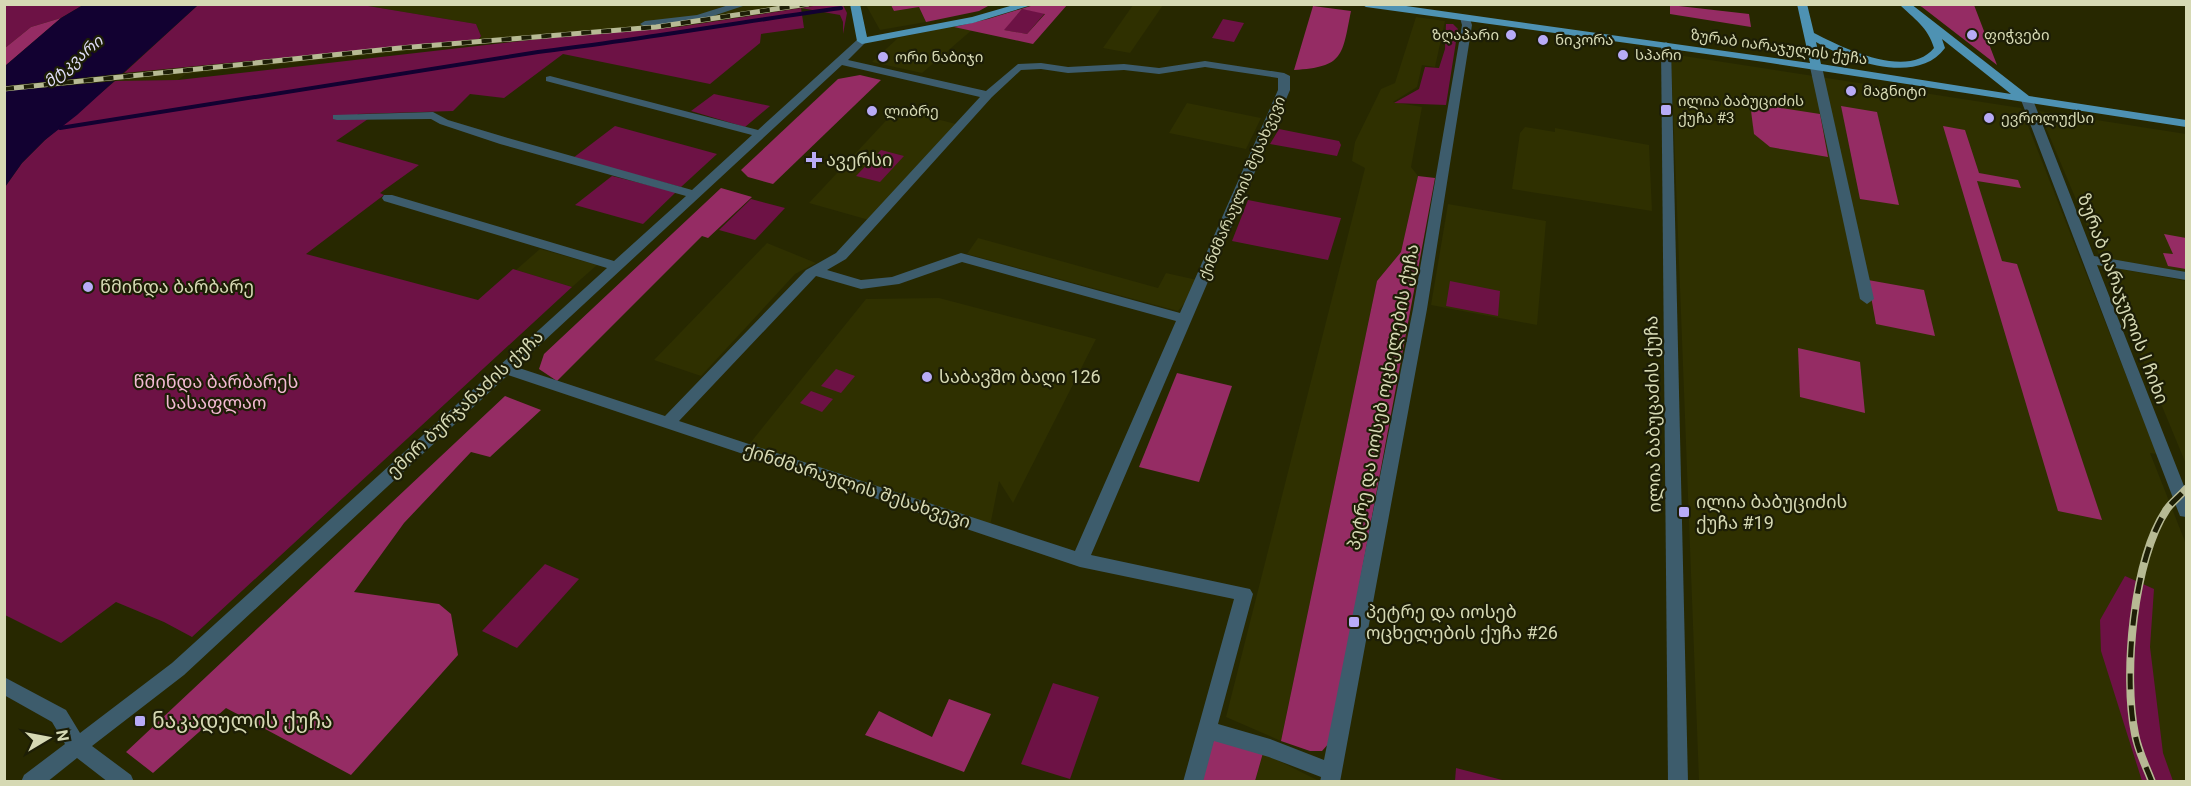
<svg xmlns="http://www.w3.org/2000/svg" width="2191" height="786" font-family="Roboto,'Noto Sans Georgian',sans-serif">
<style>
.built{fill:#2f3000}
.green{fill:#6d1245}
.forest{fill:#952c64;fill-rule:evenodd}
.water{fill:#120131}
.pier{fill:#272800}
.lines{fill:none;stroke-linecap:round;stroke-linejoin:round}
.stream{stroke:#120131;stroke-width:4}
.minor{fill:#3d5c6c;fill-rule:evenodd}
.major{fill:#4e92b3;fill-rule:evenodd}
.rail-far1-casing{stroke:#b7ba94;stroke-width:5}
.rail-casing{stroke:#b7ba94;stroke-width:8}
.rail-far1{stroke:#1d1e06;stroke-width:4;stroke-dasharray:10;stroke-linecap:butt}
.rail{stroke:#1d1e06;stroke-width:5;stroke-dasharray:16;stroke-linecap:butt}
.poi-dot{fill:#b8abf7;stroke:#1d1e06;stroke-width:2}
.labels{text-anchor:middle;stroke-width:4.5;stroke-linejoin:round;paint-order:stroke}
.far-poi-label{font-size:15px;fill:#d6d9b4;stroke:#1d1e06;text-anchor:start}
.far-street-label{font-size:15px;fill:#d6d9b4;stroke:#1d1e06}
.far-water-label{font-size:16px;font-style:italic;fill:#dfdcf6;stroke:#1d1e06}
.poi-label{font-size:18px;fill:#d6d9b4;stroke:#1d1e06;text-anchor:start}
.street-label{font-size:18px;fill:#d6d9b4;stroke:#1d1e06}
.park-label{font-size:18px;fill:#f2b9d2;stroke:#1d1e06}
.near-poi-label{font-size:21px;fill:#d6d9b4;stroke:#1d1e06;text-anchor:start}
</style>
<rect width="100%" height="100%" fill="#272800"/>
<g class="built">
<polygon points="362,5 820,5 678,27 474,44 186,74 178,80 115,81 124,73 479,39 481,36 476,24"/>
<polygon points="866,5 891,5 894,11 919,7 926,22 880,30"/>
<polygon points="1133,5 1163,5 1130,53 1103,48"/>
<polygon points="1416,17 1445,21 1435,67 1422,65 1417,87 1393,102 1422,107 1411,167 1418,176 1401,252 1377,281 1281,741 1226,717 1365,168 1352,161 1355,142 1381,89 1395,83"/>
<polygon points="964,23 973,29 922,73 872,62 898,38"/>
<polygon points="1671,54 2021,108 2157,454 2150,453 2186,544 2186,781 1699,781"/>
<polygon points="1187,103 1261,118 1246,149 1169,133"/>
<polygon points="897,109 956,124 869,220 809,203"/>
<polygon points="2039,111 2186,134 2186,272 2100,257"/>
<polygon points="1525,127 1555,132 1555,128 1649,145 1652,211 1512,189 1520,133"/>
<polygon points="1448,204 1546,221 1537,325 1431,305"/>
<polygon points="978,238 1158,288 1166,273 1197,280 1190,296 1178,311 967,254"/>
<polygon points="767,243 816,263 795,274 701,376 654,360"/>
<polygon points="540,249 597,265 572,287 516,270"/>
<polygon points="2104,266 2186,281 2186,464"/>
<polygon points="939,298 1096,339 1013,503 999,481 990,526 747,447 866,299"/>
<polygon points="1263,753 1319,781 1255,782"/>
</g>
<g class="green">
<polygon points="5,5 83,5 61,18 31,27 5,48"/>
<polygon points="198,5 362,5 476,24 481,36 479,39 124,73"/>
<polygon points="820,5 843,5 847,13 843,34 843,22 840,15 801,8 804,28 761,34 760,43 710,84 563,54 504,98 470,94 453,111 358,114 354,119 368,119 336,141 419,165 380,193 384,195 306,254 478,300 513,269 572,287 192,637 164,622 116,602 61,643 5,615 5,187 22,163 45,140 115,81 178,80 566,36 678,27"/>
<polygon points="1022,9 1045,13 1027,34 1003,30"/>
<polygon points="1223,19 1244,23 1234,42 1212,38"/>
<polygon points="1446,24 1453,24 1458,29 1446,105 1394,103 1419,89 1425,67 1439,68 1445,49"/>
<polygon points="714,94 770,106 745,127 691,111"/>
<polygon points="615,126 717,154 681,187 573,158"/>
<polygon points="1279,129 1339,141 1341,145 1337,156 1270,144"/>
<polygon points="881,150 904,156 880,182 856,176"/>
<polygon points="612,176 676,192 643,224 575,205"/>
<polygon points="751,199 785,208 755,240 719,230"/>
<polygon points="1248,200 1341,218 1328,260 1232,241"/>
<polygon points="1450,281 1500,291 1498,316 1446,306"/>
<polygon points="836,369 855,376 841,393 821,386"/>
<polygon points="811,391 833,399 822,412 800,403"/>
<polygon points="545,564 579,579 517,648 482,631"/>
<polygon points="2125,576 2154,589 2150,647 2163,753 2173,781 2142,781 2101,651 2100,620"/>
<polygon points="1053,683 1099,697 1070,779 1021,764"/>
<polygon points="1456,768 1506,781 1455,781"/>
</g>
<g class="forest">
<polygon points="986,5 988,6 979,11 926,22 919,7 894,11 891,5"/>
<path d="M1034,5H1067L1033,44L954,27L988,19ZM1022,9L1045,14L1027,34L1004,30Z"/>
<polygon points="1670,5 1749,14 1751,27 1670,14"/>
<polygon points="1918,5 1974,5 1997,65 1922,7"/>
<path d="M1313,6L1351,11C1342,56 1344,67 1294,70Z"/>
<polygon points="61,18 5,66 5,48 31,27"/>
<polygon points="860,75 881,80 773,184 748,177 741,170 838,79"/>
<polygon points="1750,103 1820,114 1828,157 1770,147 1754,134"/>
<polygon points="1841,106 1877,112 1899,205 1860,199"/>
<polygon points="1943,126 1965,130 1979,173 2018,180 2021,188 1977,181 2002,261 2017,264 2102,520 2058,511"/>
<polygon points="1418,176 1435,178 1330,742 1322,751 1310,751 1281,741 1377,281 1401,252"/>
<polygon points="721,188 752,197 708,238 702,236 557,381 539,369 544,354"/>
<polygon points="2164,234 2186,238 2186,269 2168,266 2163,253 2173,254"/>
<polygon points="1868,280 1924,290 1935,336 1876,324"/>
<polygon points="1798,348 1860,362 1865,413 1800,397"/>
<polygon points="1177,373 1232,386 1199,482 1139,467"/>
<polygon points="505,396 541,410 490,457 471,452 404,523 354,592 439,604 451,614 458,655 351,775 226,708 153,773 126,752"/>
<polygon points="949,699 991,714 964,772 865,735 879,711 932,737"/>
<polygon points="1214,739 1263,753 1255,781 1201,782"/>
</g>
<polygon class="water" points="83,5 198,5 77,115 45,140 22,163 5,187 5,66 61,18"/>
<polygon class="pier" points="128,73 116,81 5,91 5,86"/>
<g class="lines">
<path class="stream" d="M60,128L538,52C639,40 740,22 841,8"/>
<g class="minor">
<polygon points="732,4 749,4 698,21 645,27 640,24 645,21 697,15"/>
<path d="M1465,15L1469,16L1472,25L1427,309L1340,782H1320L1321,777L1269,757L1214,741L1203,782H1183L1234,599L1080,567L508,375L184,675L92,746L131,775L134,782H108L77,758L47,782H21L24,775L65,744L52,722L4,695V677L66,710L80,733L172,663L607,268L384,201L382,198L384,195H392L614,261L686,196L500,144L440,124L431,119L337,120L333,119V115L433,112L448,120L508,138L692,190L752,135L546,81V77L550,76L758,130L858,39L862,38L867,41L848,60L986,91L1018,64L1041,63L1068,67L1124,64L1159,68L1205,61L1284,73L1290,76V90L1091,555L1250,589L1253,594L1218,724L1270,739L1324,760L1413,309L1462,25L1460,18ZM842,65L980,97L836,253L806,270L665,416L516,367ZM1205,67L1278,78V90L1180,313L961,253L892,277L861,280L827,270L846,259L992,97L1021,70L1041,69L1068,73L1124,70L1159,74ZM962,262L1176,321L1075,551L679,421L816,276L861,289L899,284Z"/>
<polygon points="1666,42 1671,45 1688,782 1668,782 1661,45"/>
<polygon points="1816,64 1822,67 1874,299 1867,304 1860,299 1810,67"/>
<polygon points="2027,97 2033,100 2094,256 2186,272 2186,280 2097,265 2186,491 2186,517 2180,516 2178,511 2021,100"/>
</g>
<g class="major">
<polygon points="850,4 860,4 867,37 972,17 1017,4 1035,4 973,23 862,44 857,41"/>
<path d="M1361,4H1392L1810,63L1797,4H1807L1814,33C1843,48 1908,80 1934,48C1928,27 1914,19 1899,4H1911L2029,96L2186,120V127L1764,62L1366,7ZM1942,39L2011,94L1821,64L1816,42C1849,61 1917,86 1945,48Z"/>
</g>
<defs>
<polyline id="rail-far1" points="4,89 400,48 656,27 808,4"/>
<path id="rail" d="M2152,782C2146,766 2138,751 2135,734C2123,676 2133,559 2167,509C2172,502 2180,496 2186,489"/>
</defs>
<use href="#rail-far1" class="rail-far1-casing"/>
<use href="#rail" class="rail-casing"/>
<use href="#rail-far1" class="rail-far1"/>
<use href="#rail" class="rail"/>
</g>
<g class="poi-dot">
<circle cx="1511" cy="35" r="6"/>
<circle cx="1972" cy="35" r="6"/>
<circle cx="1543" cy="40" r="6"/>
<circle cx="1623" cy="55" r="6"/>
<circle cx="883" cy="57" r="6"/>
<circle cx="1851" cy="91" r="6"/>
<rect x="1660" y="104" width="12" height="12" rx="3"/>
<circle cx="872" cy="111" r="6"/>
<circle cx="1989" cy="118" r="6"/>
<path d="M811 151h6v6h6v6h-6v6h-6v-6h-6v-6h6z"/>
<circle cx="88" cy="287" r="6"/>
<circle cx="927" cy="377" r="6"/>
<rect x="1678" y="506" width="12" height="12" rx="3"/>
<rect x="1348" y="616" width="12" height="12" rx="3"/>
<rect x="134" y="715" width="12" height="12" rx="3"/>
</g>
<g class="labels">
<g class="far-poi-label">
<text x="1499" y="40" text-anchor="end">ზღაპარი</text>
<text x="1984" y="40">ფიჭვები</text>
<text x="1555" y="45">ნიკორა</text>
<text x="1635" y="60">სპარი</text>
<text x="895" y="62">ორი ნაბიჯი</text>
<text x="1863" y="96">მაგნიტი</text>
<text x="1678" y="106">ილია ბაბუციძის<tspan x="1678" dy="17">ქუჩა #3</tspan></text>
<text x="884" y="116">ლიბრე</text>
<text x="2001" y="123">ევროლუქსი</text>
</g>
<g class="far-street-label">
<text transform="translate(1779 47) rotate(8)" y="5">ზურაბ იარაჯულის ქუჩა</text>
<text transform="translate(1242 188) rotate(-67)" y="5">ქინძმარაულის შესახვევი</text>
</g>
<g class="far-water-label">
<text transform="translate(73 61) rotate(-40)" y="6">მტკვარი</text>
</g>
<g class="poi-label">
<text x="826" y="166">ავერსი</text>
<text x="100" y="293">წმინდა ბარბარე</text>
<text x="939" y="383">საბავშო ბაღი 126</text>
<text x="1696" y="508">ილია ბაბუციძის<tspan x="1696" dy="21">ქუჩა #19</tspan></text>
<text x="1366" y="618">პეტრე და იოსებ<tspan x="1366" dy="21">ოცხელების ქუჩა #26</tspan></text>
</g>
<g class="street-label">
<text transform="translate(2123 299) rotate(69)" y="6">ზურაბ იარაჯულის I ჩიხი</text>
<text transform="translate(1383 397) rotate(-79)" y="6">პეტრე და იოსებ ოცხელების ქუჩა</text>
<text transform="translate(465 404) rotate(-43)" y="6">ემირ ბურჯანაძის ქუჩა</text>
<text transform="translate(1653 414) rotate(-91)" y="6">ილია ბაბუცაძის ქუჩა</text>
<text transform="translate(857 486) rotate(18)" y="6">ქინძმარაულის შესახვევი</text>
</g>
<g class="park-label">
<text x="216" y="388">წმინდა ბარბარეს<tspan x="216" dy="21">სასაფლაო</tspan></text>
</g>
<g class="near-poi-label">
<text x="152" y="728">ნაკადულის ქუჩა</text>
</g>
</g>
<rect width="2191" height="786" fill="none" stroke="#d6d9b4" stroke-width="12"/>
<g transform="translate(48 738) rotate(80)" stroke="#1d1e06" stroke-width="4.5" paint-order="stroke">
<path d="M0-4.5L10 22L0 15L-10 22Z" fill="#d6d9b4"/>
<text y="-9" font-size="16" font-weight="bold" text-anchor="middle" fill="#d6d9b4">N</text>
</g>
</svg>
